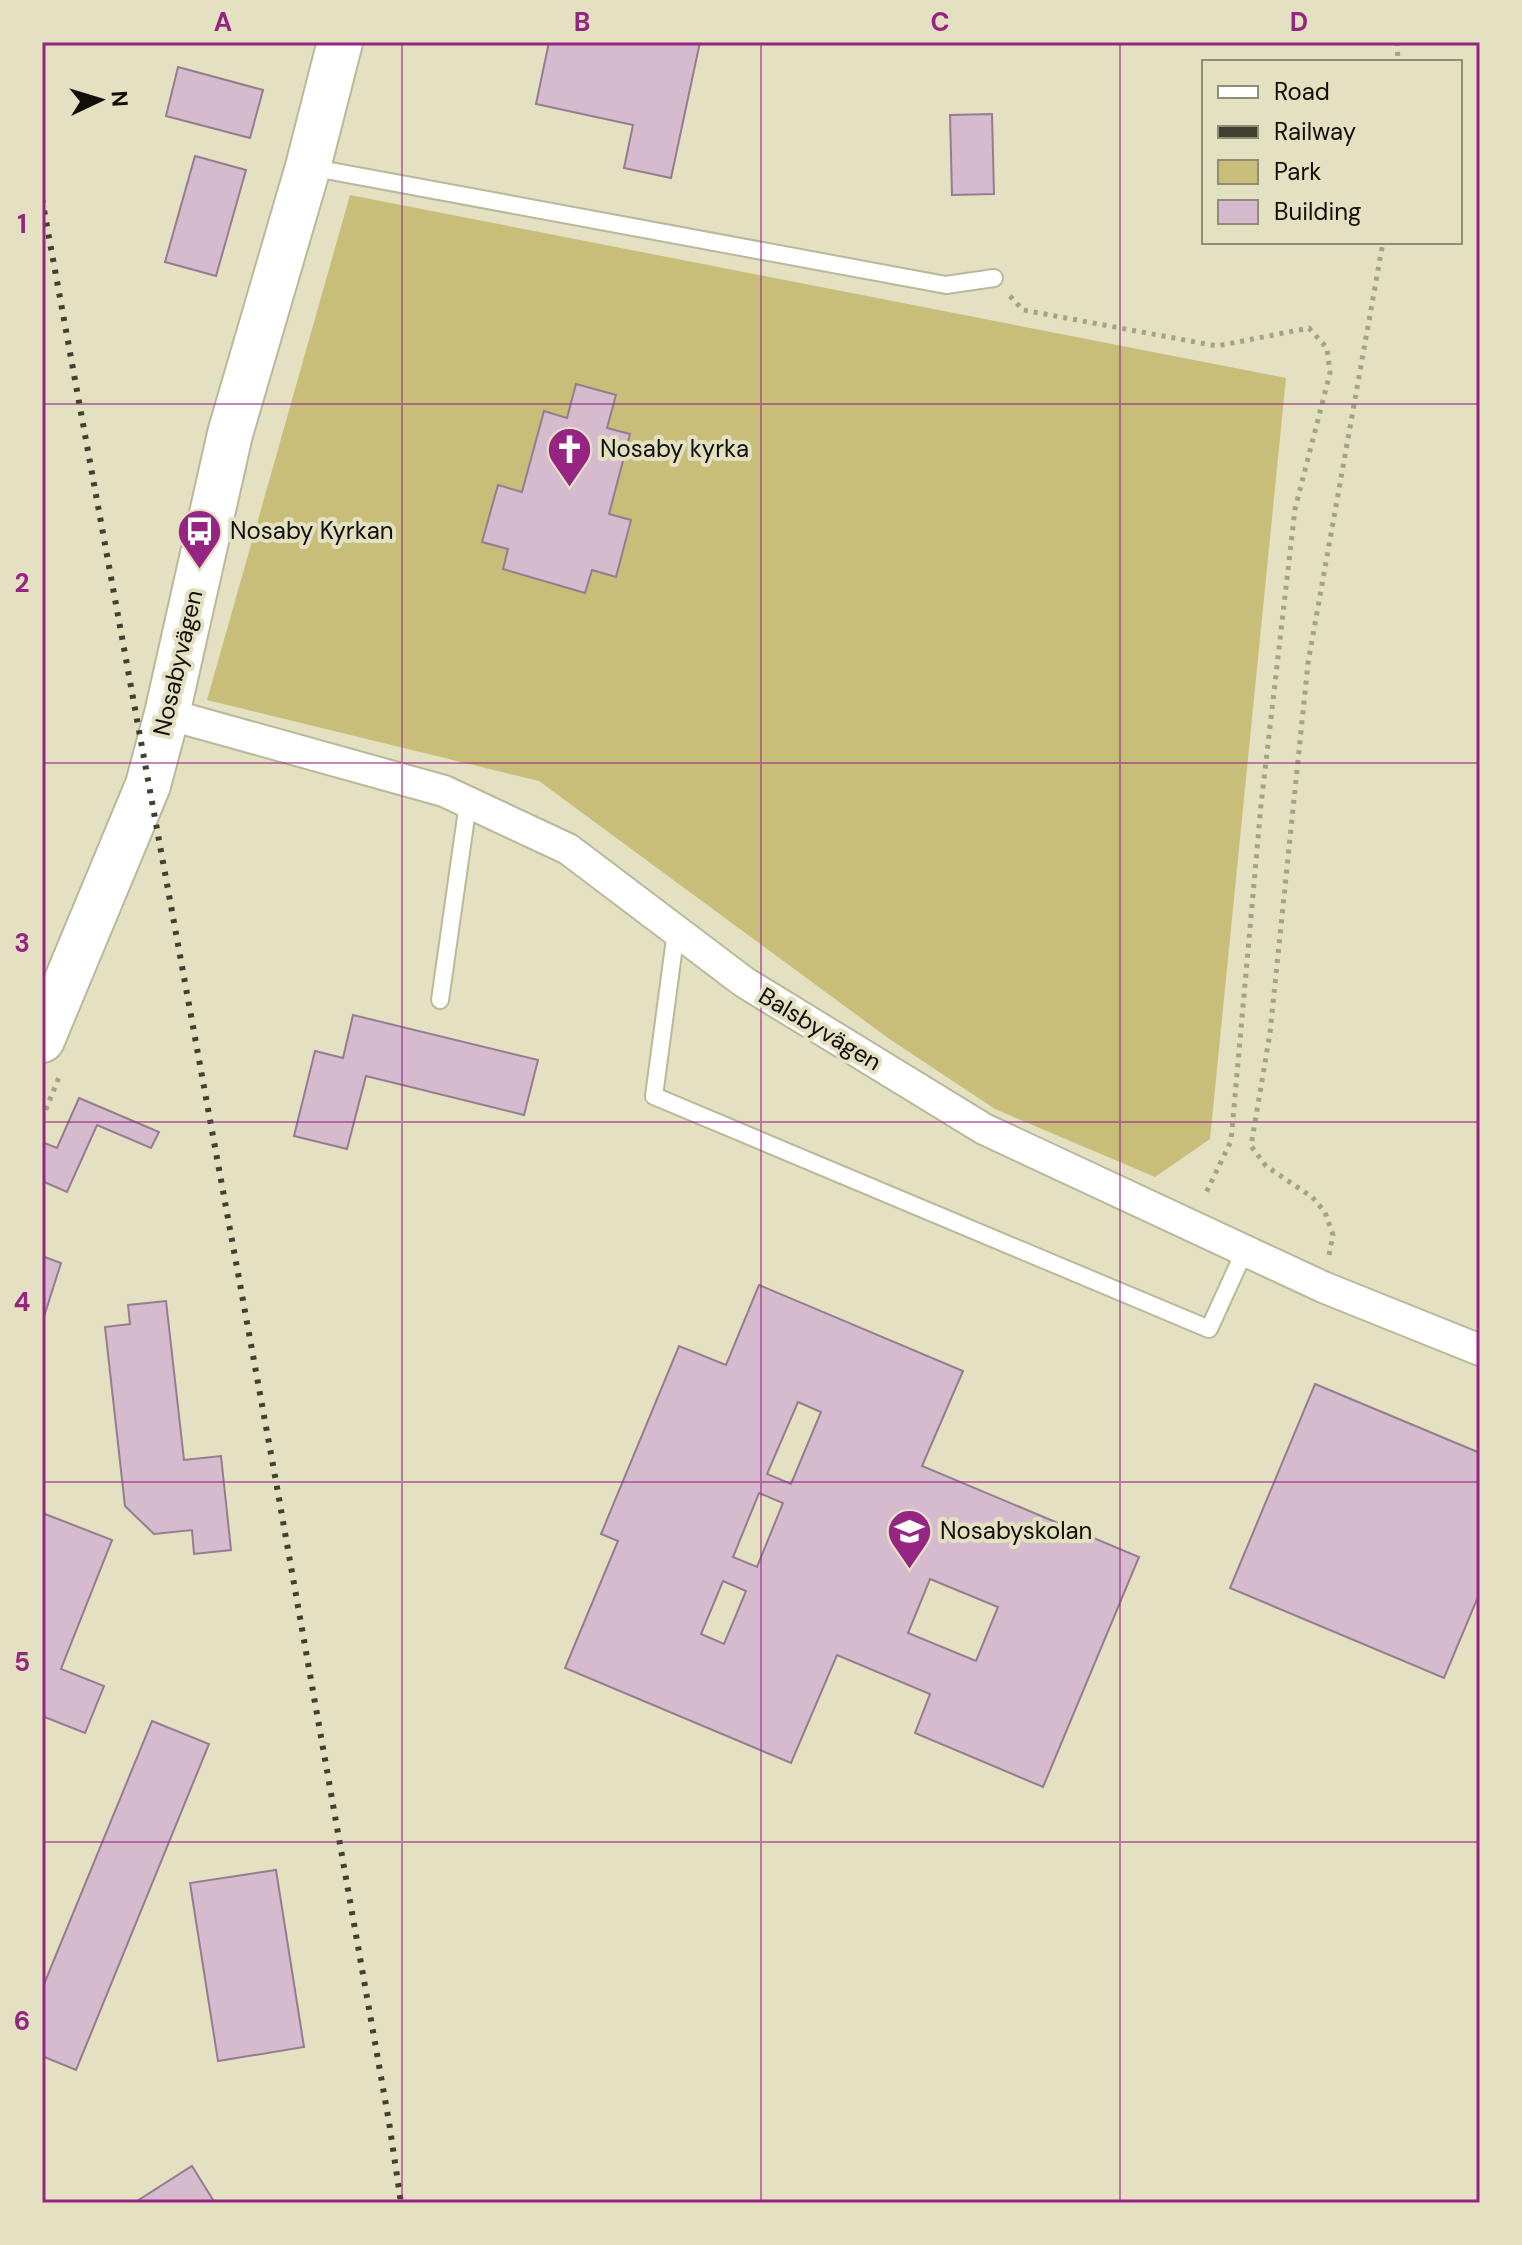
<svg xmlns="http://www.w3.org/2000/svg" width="1522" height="2245" font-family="'DM Sans',sans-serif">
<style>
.green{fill:#c8be7a}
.building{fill:#d6bbcf;stroke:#957c8e;stroke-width:2;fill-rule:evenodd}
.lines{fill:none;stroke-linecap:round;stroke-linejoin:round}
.service-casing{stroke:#bbb79b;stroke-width:20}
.minor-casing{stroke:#bbb79b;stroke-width:34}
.secondary-casing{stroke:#bbb79b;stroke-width:48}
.path{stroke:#a5a28a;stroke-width:5;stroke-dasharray:4 6;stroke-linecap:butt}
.service{stroke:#fff;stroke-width:16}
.minor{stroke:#fff;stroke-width:30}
.secondary{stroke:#fff;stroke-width:44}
.rail{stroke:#413f30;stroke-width:6;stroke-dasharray:4 8;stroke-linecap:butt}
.grid{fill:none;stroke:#962483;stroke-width:2;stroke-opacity:0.55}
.labels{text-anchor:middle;stroke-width:8;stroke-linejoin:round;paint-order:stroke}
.poi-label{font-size:24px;fill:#121006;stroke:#e4e0c2;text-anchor:start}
.street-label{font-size:24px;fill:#121006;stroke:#e4e0c2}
.neatline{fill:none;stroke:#962483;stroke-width:3}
.grid-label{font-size:26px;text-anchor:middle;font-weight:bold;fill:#962483}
</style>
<rect width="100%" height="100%" fill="#e4e0c2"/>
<polygon class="green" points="350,195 1286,378 1210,1139 1155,1177 995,1109 888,1038 539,781 207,700"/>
<g class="building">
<polygon points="549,42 700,42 671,178 624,168 633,125 536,104"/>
<polygon points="178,67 263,90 250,138 166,116"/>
<polygon points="992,114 994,194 952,195 950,115"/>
<polygon points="195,156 246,170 216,276 165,262"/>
<polygon points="576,384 616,395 607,428 630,434 609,514 631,520 616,577 592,570 585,593 503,569 508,549 482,542 498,485 522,492 544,411 567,418"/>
<polygon points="353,1015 538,1060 524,1115 366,1076 347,1149 294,1136 315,1051 343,1058"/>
<polygon points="79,1098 159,1132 151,1148 97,1125 67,1192 42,1181 42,1142 57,1148"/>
<polygon points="42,1256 61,1263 42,1323"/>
<path d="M759,1285L963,1371L922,1466L1139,1557L1043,1787L915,1733L930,1694L837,1655L791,1763L565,1668L618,1541L601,1534L679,1346L726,1365ZM798,1402L821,1412L791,1484L767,1474ZM759,1493L783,1503L757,1567L733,1557ZM930,1579L998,1607L976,1661L908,1633ZM723,1581L746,1591L724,1644L701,1634Z"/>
<polygon points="166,1301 184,1460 221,1456 231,1550 194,1554 192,1530 154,1534 125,1506 105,1327 130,1324 128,1305"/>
<polygon points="1315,1384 1480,1453 1480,1592 1444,1678 1230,1588"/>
<polygon points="45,1514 112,1540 61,1669 104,1686 85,1733 42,1716 42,1522"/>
<polygon points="152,1721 209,1744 76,2070 42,2056 42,1989"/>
<polygon points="276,1870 304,2047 218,2061 190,1883"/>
<polygon points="192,2166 215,2203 134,2203"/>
</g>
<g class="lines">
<defs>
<g id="service">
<polyline points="309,167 946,285 994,278"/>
<polyline points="676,931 654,1096 1209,1329 1245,1250"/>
<polyline points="440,1000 468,803"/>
</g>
<polyline id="minor" points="167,714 444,791 568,849 744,982 984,1129 1323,1287 1480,1350"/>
<polyline id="secondary" points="42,1040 148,785 167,714 230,434 308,167 340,42"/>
</defs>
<use href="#service" class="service-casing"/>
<use href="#minor" class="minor-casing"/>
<use href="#secondary" class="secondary-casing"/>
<g class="path">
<polyline points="1397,42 1398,62"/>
<polyline points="1010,296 1023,310 1217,346 1309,328 1327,348 1330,373 1295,509 1261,805 1231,1141 1205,1195"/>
<polyline points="42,1119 59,1077"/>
<polyline points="1329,1255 1333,1235 1325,1212 1312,1197 1266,1166 1251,1146 1270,1033 1308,663 1383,242"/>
</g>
<use href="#service" class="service"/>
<use href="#minor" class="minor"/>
<use href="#secondary" class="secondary"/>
<polyline class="rail" points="42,199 275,1476 389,2122 401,2203"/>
</g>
<path class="grid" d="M402,42V2203M761,42V2203M1120,42V2203M42,404H1480M42,763H1480M42,1122H1480M42,1482H1480M42,1842H1480"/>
<defs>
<symbol id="church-pin" viewBox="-11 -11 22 30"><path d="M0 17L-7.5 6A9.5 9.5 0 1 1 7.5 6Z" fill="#962483" stroke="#e4e0c2"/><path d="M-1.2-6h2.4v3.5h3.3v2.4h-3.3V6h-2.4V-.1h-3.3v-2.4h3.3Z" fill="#fff"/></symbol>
<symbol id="bus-pin" viewBox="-11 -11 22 30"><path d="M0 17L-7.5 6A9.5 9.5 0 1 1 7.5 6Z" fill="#962483" stroke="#e4e0c2"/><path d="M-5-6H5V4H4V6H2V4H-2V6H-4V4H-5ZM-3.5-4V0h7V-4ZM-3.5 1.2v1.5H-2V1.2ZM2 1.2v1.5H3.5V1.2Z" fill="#fff"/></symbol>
<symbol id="school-pin" viewBox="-11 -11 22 30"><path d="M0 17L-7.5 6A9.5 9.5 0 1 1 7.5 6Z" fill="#962483" stroke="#e4e0c2"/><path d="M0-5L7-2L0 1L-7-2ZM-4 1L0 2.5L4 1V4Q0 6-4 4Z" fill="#fff"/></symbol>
</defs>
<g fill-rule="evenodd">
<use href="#church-pin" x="544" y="424" width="51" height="69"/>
<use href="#bus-pin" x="174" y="506" width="51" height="69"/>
<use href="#school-pin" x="884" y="1506" width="51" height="69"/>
</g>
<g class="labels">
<g class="poi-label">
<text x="600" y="457">Nosaby kyrka</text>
<text x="230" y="539">Nosaby Kyrkan</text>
<text x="940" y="1539">Nosabyskolan</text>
</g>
<g class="street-label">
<text transform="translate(178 663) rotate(-77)" y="8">Nosabyvägen</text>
<text transform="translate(820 1029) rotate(31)" y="8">Balsbyvägen</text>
</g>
</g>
<rect width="1522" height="2245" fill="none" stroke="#e4e0c2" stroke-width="88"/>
<rect x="1202" y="60" width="260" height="184" fill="#e4e0c2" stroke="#908d77" stroke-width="2"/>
<rect x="1218" y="86" width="40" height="12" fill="#ffffff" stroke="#908d77" stroke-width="2"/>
<text x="1274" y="100" font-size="24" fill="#121006">Road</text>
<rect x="1218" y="126" width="40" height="12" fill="#413f30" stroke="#908d77" stroke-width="2"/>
<text x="1274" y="140" font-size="24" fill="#121006">Railway</text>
<rect x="1218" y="160" width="40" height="24" fill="#c8be7a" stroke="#908d77" stroke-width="2"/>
<text x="1274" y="180" font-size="24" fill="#121006">Park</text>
<rect x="1218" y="200" width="40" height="24" fill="#d6bbcf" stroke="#908d77" stroke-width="2"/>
<text x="1274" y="220" font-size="24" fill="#121006">Building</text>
<g transform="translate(100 100) rotate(86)" stroke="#e4e0c2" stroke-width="6" paint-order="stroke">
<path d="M0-6L14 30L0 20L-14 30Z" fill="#121006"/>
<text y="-12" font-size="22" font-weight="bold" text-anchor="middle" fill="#121006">N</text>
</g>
<rect x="44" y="44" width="1434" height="2157" class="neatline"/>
<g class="grid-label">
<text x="223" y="31">A</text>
<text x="582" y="31">B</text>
<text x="940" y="31">C</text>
<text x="1299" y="31">D</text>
<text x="22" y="233">1</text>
<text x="22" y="592">2</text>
<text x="22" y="952">3</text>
<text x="22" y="1311">4</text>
<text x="22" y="1671">5</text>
<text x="22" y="2030">6</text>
</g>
</svg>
